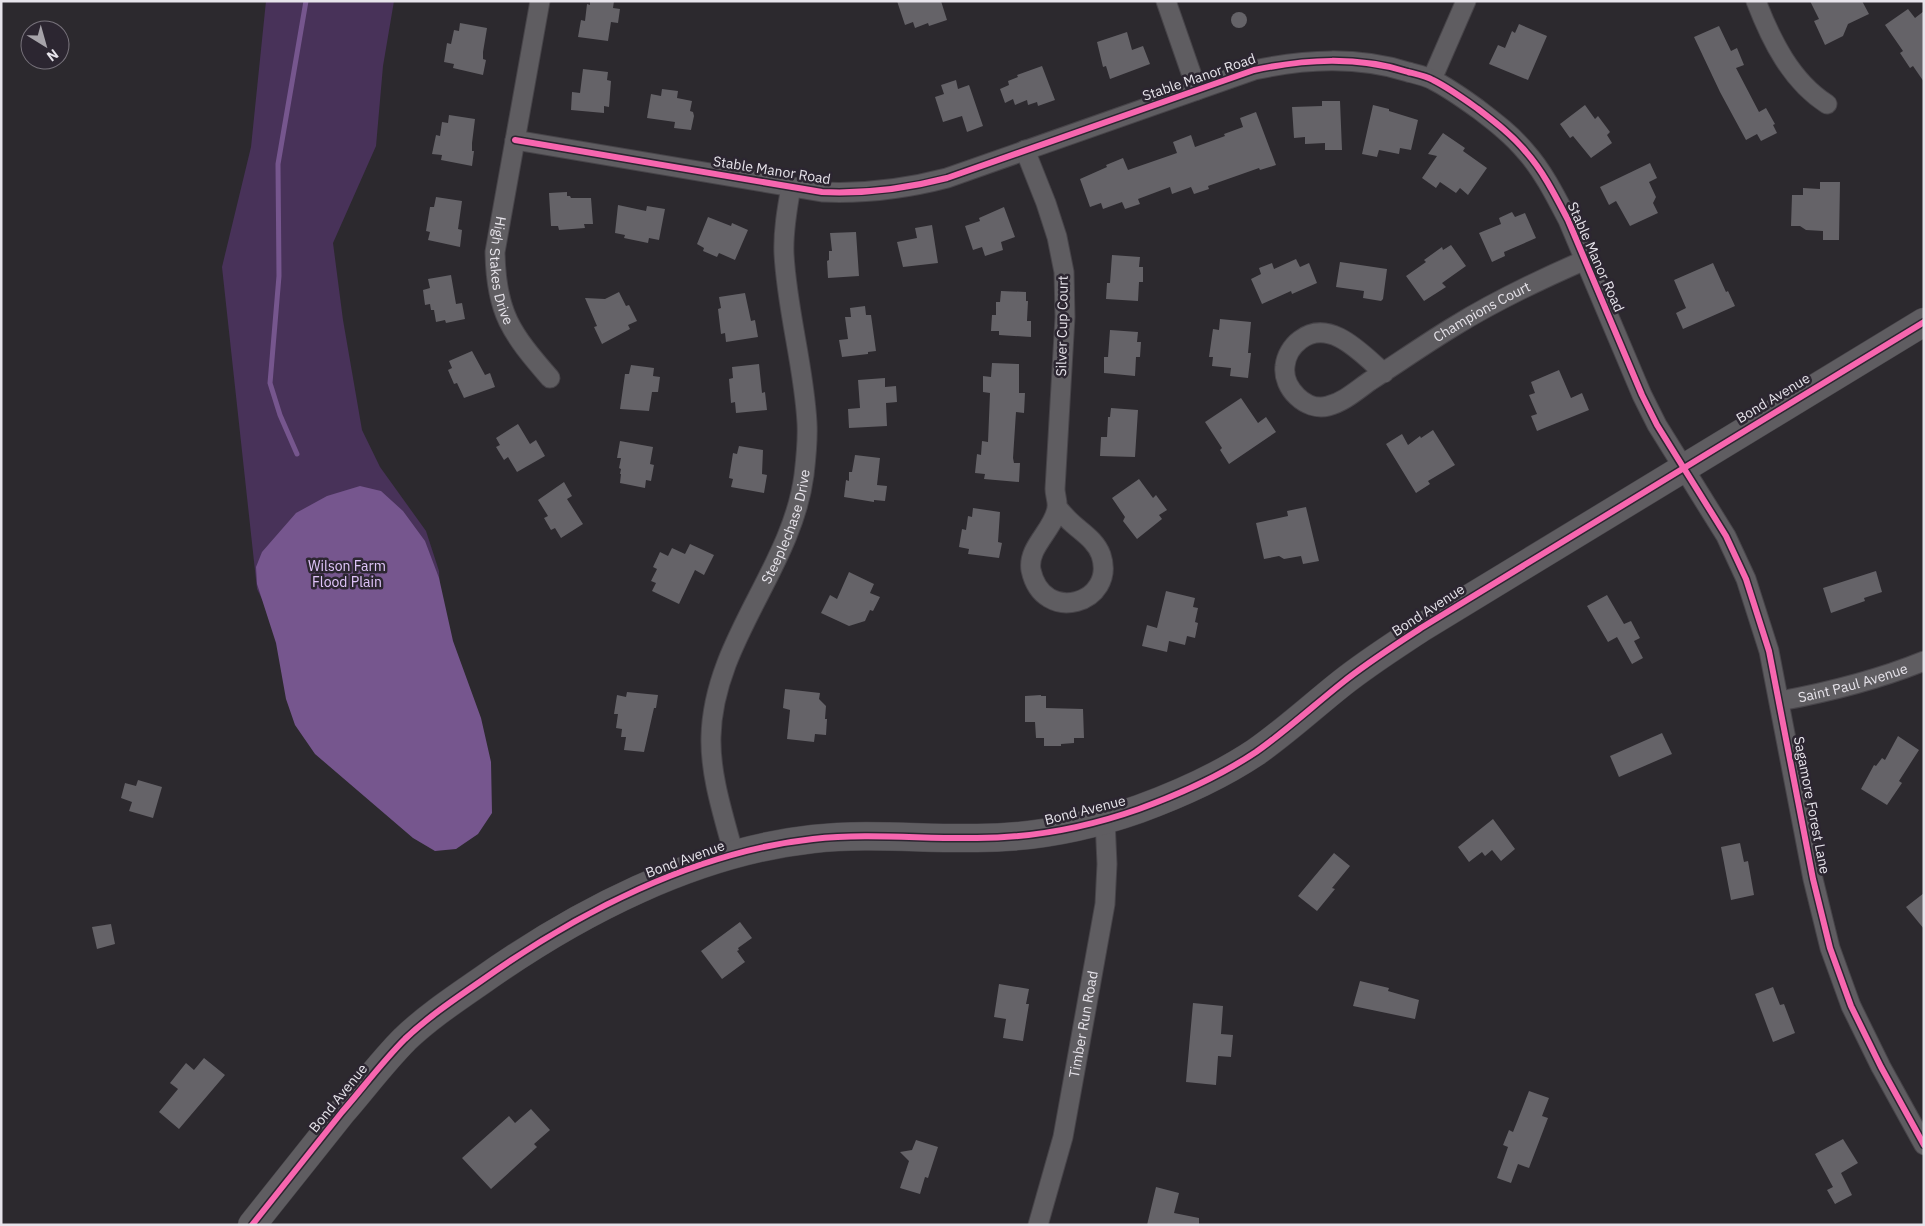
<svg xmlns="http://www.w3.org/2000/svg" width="1925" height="1226" font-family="'IBM Plex Sans',sans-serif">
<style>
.green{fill:#483259}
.water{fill:#76568e}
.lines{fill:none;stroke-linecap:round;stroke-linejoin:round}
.stream{stroke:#76568e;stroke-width:5}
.building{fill:#656368}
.street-casing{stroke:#474449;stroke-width:21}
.secondary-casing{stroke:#474449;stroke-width:29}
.street{stroke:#5f5d61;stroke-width:19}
.secondary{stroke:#5f5d61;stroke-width:28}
.cycleway-casing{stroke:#2c2631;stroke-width:9}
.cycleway{stroke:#f766af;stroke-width:6}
.labels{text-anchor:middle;stroke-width:5;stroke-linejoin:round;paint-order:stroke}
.street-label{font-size:14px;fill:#e7e4eb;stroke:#2c2631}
.park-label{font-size:14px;fill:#e0c5fa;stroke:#2c2631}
</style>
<rect width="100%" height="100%" fill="#2c292e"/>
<polygon class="green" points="266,1 394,1 383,66 376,146 333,243 343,320 362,430 380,467 426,531 439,571 441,615 302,680 257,589 222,267 251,147"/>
<polygon class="water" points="360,486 381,491 403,511 425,541 439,578 453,641 481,718 491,762 492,813 478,834 456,849 435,851 413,838 315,754 295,725 286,699 276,643 257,584 256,567 262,552 296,513 327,496"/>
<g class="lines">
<polyline class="stream" points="297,454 280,415 270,383 279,276 278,164 306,1"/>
</g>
<g class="building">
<polygon points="590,1 614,1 613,8 620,9 618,23 611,22 608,41 578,37 581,20 585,21 587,4 590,5"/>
<polygon points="897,1 941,1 947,20 929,26 928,23 915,28 913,22 905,25"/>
<polygon points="1810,1 1862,1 1869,14 1848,24 1843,36 1825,45 1814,21 1819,19"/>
<polygon points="1908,9 1915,18 1924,11 1924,82 1913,66 1910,68 1900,53 1903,51 1885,25"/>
<circle cx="1239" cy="20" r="8"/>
<polygon points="460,23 487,28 483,52 483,59 486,60 483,75 453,68 454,64 444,62 447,43 451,44 454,30 459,31"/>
<polygon points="1519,24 1547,36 1528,80 1489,64 1498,45 1505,48 1512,31 1515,33"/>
<polygon points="1719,26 1731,51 1737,48 1744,65 1736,68 1759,112 1766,108 1775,124 1773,125 1777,133 1761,141 1757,134 1746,140 1720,92 1694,37"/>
<polygon points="1127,32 1132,50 1143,46 1150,64 1110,79 1106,66 1103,67 1097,42"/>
<polygon points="1042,66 1055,100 1038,106 1037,102 1028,105 1027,100 1015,105 1013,99 1005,103 1000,89 1009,85 1008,81 1018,77 1017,75"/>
<polygon points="583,69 608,72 607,80 611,81 609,107 604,106 604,113 571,110 572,92 580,93"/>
<polygon points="956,80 958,89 969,85 983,126 967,132 962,116 943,122 935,97 944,94 941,85"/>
<polygon points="662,89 678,91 677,98 692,101 690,111 693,112 694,116 691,130 674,128 675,122 647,118 651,94 661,96"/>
<polygon points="1322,101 1340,101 1342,150 1325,150 1325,143 1305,144 1305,137 1294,138 1292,107 1322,106"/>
<polygon points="1373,105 1389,109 1389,111 1418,120 1411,150 1400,148 1399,154 1379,150 1377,157 1362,154"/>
<polygon points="1585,105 1595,119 1598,116 1610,132 1607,135 1612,143 1591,158 1573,136 1570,138 1560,124"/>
<polygon points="1256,112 1276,165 1260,170 1259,168 1208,186 1209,189 1194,194 1191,187 1172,194 1170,187 1138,199 1140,204 1125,209 1122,202 1103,209 1101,203 1090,207 1080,179 1107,167 1106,165 1123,158 1128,170 1177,153 1173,142 1191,135 1195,147 1225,136 1224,134 1243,127 1240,118"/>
<polygon points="449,115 475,119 472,143 472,151 474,151 472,166 441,160 442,155 432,154 436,135 440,136 442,122 448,123"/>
<polygon points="1443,133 1465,148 1463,151 1487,168 1468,195 1460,188 1456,193 1440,182 1436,188 1422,178 1437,156 1428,154"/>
<polygon points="1650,163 1657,178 1649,182 1656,197 1653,203 1658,213 1630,226 1616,201 1609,205 1600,187"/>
<polygon points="1820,182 1840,182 1839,240 1823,240 1823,231 1806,230 1800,226 1791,226 1792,195 1803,195 1803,188 1820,189"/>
<polygon points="567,192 567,196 570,196 571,198 591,198 593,224 584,224 585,228 559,230 558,226 551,226 549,193"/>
<polygon points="436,197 462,201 458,229 462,230 460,247 428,240 430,232 426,231 430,207 434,207"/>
<polygon points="618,205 646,211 647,206 665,209 659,240 649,238 648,243 624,238 625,235 615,233"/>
<polygon points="1004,207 1015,237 1001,242 1003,250 985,256 982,247 973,250 965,226 980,221 979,218"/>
<polygon points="1512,212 1515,217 1525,213 1536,238 1504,252 1505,256 1492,262 1479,233 1501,224 1499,218"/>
<polygon points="708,217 731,226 732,223 748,230 735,260 719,253 717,257 703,251 704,248 697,244"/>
<polygon points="932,225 938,263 903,267 897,242 917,238 915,228"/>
<polygon points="856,232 859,276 828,278 827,261 829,260 829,251 832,251 830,233"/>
<polygon points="1451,245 1466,266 1442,283 1446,287 1424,301 1406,276 1426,262 1424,260 1442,247 1443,250"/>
<polygon points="1112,255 1140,257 1139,267 1143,267 1143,282 1139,282 1138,301 1106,299 1107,283 1110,283"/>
<polygon points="1296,259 1300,267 1309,263 1317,283 1292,294 1291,291 1262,304 1251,279 1261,274 1259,268 1272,263 1274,269"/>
<polygon points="1340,262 1387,269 1383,299 1381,301 1363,298 1364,291 1336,287"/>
<polygon points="1713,263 1726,292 1728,291 1735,306 1683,329 1676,313 1686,308 1674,280"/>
<polygon points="451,275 456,304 462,303 465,319 446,323 445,320 436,322 434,310 431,310 430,304 425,305 423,290 430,288 428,279"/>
<polygon points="1001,291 1026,292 1026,301 1028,301 1027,321 1031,321 1031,337 999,335 999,331 991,331 992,315 996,315 996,302 1000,302"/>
<polygon points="619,292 626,306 629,305 637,321 628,325 630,329 602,344 594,327 597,326 585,298 605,299"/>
<polygon points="745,293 751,321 755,320 758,337 726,342 725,333 721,334 718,309 721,308 719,297"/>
<polygon points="865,306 866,315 871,315 876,351 868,352 868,354 842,357 839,340 848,339 845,317 851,317 850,308"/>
<polygon points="1220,319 1251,322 1248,353 1251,353 1248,378 1230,376 1231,368 1212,366 1213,357 1209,357 1213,329 1219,330"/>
<polygon points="1110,330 1138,332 1137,342 1141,342 1140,357 1136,357 1135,376 1104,373 1104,357 1108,357"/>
<polygon points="472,351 485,375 490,373 495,387 464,398 457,383 454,384 448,370 452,368 449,361"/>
<polygon points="992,363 1019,364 1019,393 1025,393 1024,413 1016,412 1013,458 1014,463 1020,463 1019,482 984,479 985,474 975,473 977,454 981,455 982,441 988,442 990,393 983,392 983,376 991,377"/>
<polygon points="759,364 762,393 765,392 767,410 736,413 735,402 731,403 729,379 733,378 732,367"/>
<polygon points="631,365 654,368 653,376 660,377 658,392 652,392 649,411 620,409 625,374 629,374"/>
<polygon points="1559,370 1571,398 1582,393 1589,410 1537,431 1531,416 1537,414 1529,395 1535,393 1531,382"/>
<polygon points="885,378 885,387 896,386 897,402 886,403 887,426 849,428 848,409 860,408 858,380"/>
<polygon points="1241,398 1258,423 1266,417 1276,432 1229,464 1220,450 1222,448 1205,422"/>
<polygon points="1111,408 1138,410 1135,457 1100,456 1101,437 1107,437 1108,417 1110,417"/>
<polygon points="518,424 530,444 536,440 545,456 517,472 508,457 504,460 496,447 500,445 496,438"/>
<polygon points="1433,430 1455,465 1428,481 1430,484 1416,493 1386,444 1402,434 1408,445 1420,436 1421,438"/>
<polygon points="620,441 653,447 650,464 654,465 651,481 646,480 645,488 620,483 621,474 620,474 621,469 619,468 621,458 617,458"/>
<polygon points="739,446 763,450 762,474 767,475 764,493 731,487 733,479 729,478 733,453 737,454"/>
<polygon points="855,455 880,458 877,485 887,486 885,501 874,500 874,502 844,497 846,480 849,481 849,472 852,472"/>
<polygon points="1139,479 1153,498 1156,495 1167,510 1159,515 1162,519 1137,539 1123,521 1125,517 1112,498"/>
<polygon points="564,482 572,496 567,499 583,524 561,538 555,528 551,530 544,518 548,516 538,500"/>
<polygon points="1306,507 1319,561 1303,564 1301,556 1284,559 1279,556 1264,559 1256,523 1288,516 1287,511"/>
<polygon points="973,508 1000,512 998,542 1002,543 999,558 968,554 969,549 959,547 962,529 966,530 968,516 972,517"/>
<polygon points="690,544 714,555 704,575 695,570 679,604 652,591 656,583 651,581 657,569 653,567 660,552 668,556 672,548 685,554"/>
<polygon points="1876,571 1882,592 1864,598 1865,601 1831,613 1823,588"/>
<polygon points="849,572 874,584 870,593 880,597 873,611 870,610 865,621 849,626 821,613 830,595 837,599"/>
<polygon points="1166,591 1195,598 1193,607 1198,608 1195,622 1198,623 1195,638 1187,636 1185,645 1169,641 1167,652 1142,646 1147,625 1157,628"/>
<polygon points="1607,595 1624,624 1631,621 1640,638 1634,641 1643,658 1632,664 1617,637 1608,642 1587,606"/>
<polygon points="785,689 820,693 819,699 826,706 825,719 827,719 826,735 815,734 814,742 787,739 790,710 783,708"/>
<polygon points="627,692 658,695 656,708 654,708 644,752 624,750 626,737 621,737 622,729 616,728 618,714 614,714 617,695 626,697"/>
<polygon points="1041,695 1041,696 1046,696 1046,708 1083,709 1084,738 1074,738 1074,743 1061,744 1061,746 1044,746 1044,738 1036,738 1035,722 1025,722 1025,696"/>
<polygon points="1662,733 1672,754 1619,777 1610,756"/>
<polygon points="1898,736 1919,750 1899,781 1902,783 1887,805 1861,789 1874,765 1876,766 1882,758 1885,760"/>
<polygon points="138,780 162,787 153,818 129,811 132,802 121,798 125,783 136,786"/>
<polygon points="1493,819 1515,849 1501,861 1492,850 1485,856 1482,852 1469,862 1458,847"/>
<polygon points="1740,843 1744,862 1748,861 1754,895 1731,900 1721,847"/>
<polygon points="1334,853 1350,866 1332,888 1335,889 1317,911 1298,896"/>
<polygon points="1924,893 1924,929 1906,907"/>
<polygon points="740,922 752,938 738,948 739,950 737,951 745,962 722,979 701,951"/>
<polygon points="111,924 115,944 97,949 92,927"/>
<polygon points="1360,981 1389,988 1388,991 1419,1000 1415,1019 1353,1006"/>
<polygon points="999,984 1029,989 1026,1004 1029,1004 1023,1041 1003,1038 1006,1019 994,1017"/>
<polygon points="1773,987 1780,1005 1784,1004 1795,1033 1773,1042 1755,994"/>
<polygon points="1193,1003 1223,1006 1221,1034 1233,1035 1231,1057 1218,1056 1216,1085 1186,1082"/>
<polygon points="204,1058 225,1075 179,1129 159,1112 178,1089 170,1083 186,1063 194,1070"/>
<polygon points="1529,1091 1549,1098 1542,1116 1548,1118 1529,1168 1518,1164 1511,1183 1497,1178 1508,1147 1503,1145 1509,1130 1513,1132"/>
<polygon points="531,1109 550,1130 534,1144 537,1147 491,1189 462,1158 509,1116 515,1123"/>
<polygon points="1843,1139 1858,1163 1841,1173 1852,1195 1835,1204 1827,1190 1833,1187 1815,1154"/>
<polygon points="916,1140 938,1147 928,1178 925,1177 920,1194 900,1188 909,1161 900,1152 912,1150"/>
<polygon points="1156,1187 1179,1193 1174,1213 1199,1218 1199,1225 1147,1225"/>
</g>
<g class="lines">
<defs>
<g id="street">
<path id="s1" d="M540,1L495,252C496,313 511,333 550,378"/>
<polyline points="1166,1 1197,90"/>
<path d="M1756,1C1771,40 1791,81 1827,104"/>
<polyline points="1432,79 1466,1"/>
<path d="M515,140L822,192C866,194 905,189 947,178L1254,70C1306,59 1357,56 1408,72C1416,74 1426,76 1433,80C1449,88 1464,99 1478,109C1495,122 1512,135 1526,152C1543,171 1556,197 1568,220L1642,395L1657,425L1726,536L1746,579L1769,651L1813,879L1830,948L1851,1006L1881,1067L1924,1145"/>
<path d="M1025,150L1046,203L1057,237L1064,272L1065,317L1055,489C1055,495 1058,502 1057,508C1054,530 1027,547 1031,570C1043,626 1117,603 1101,555C1096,541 1083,533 1073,524C1067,519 1062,513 1057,507"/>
<path id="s2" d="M1384,373C1362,354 1330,317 1300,340C1292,346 1286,356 1285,366C1282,388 1306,412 1328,406C1344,402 1357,390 1370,381C1398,363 1425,344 1453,327C1495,301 1539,280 1585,260"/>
<path id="s3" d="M1780,701C1829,692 1877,680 1924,661"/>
<path id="s4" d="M734,855C724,817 710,776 711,737C713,641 792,568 804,475C806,458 808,440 807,423C804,366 787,311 784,254C783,232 787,209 791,187"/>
<path id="s5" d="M1038,1225L1063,1137L1105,904L1107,864L1105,820"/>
</g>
<path id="secondary" d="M252,1225C282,1187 312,1150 342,1112C363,1088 382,1062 405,1039C428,1017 455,999 481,981C577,913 694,852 813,839C868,833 922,839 977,838C1032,838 1088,827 1139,809C1180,794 1220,776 1256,752C1286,731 1313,706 1342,683C1367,663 1394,646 1421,628L1924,322"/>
</defs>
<use href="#street" class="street-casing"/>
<use href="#secondary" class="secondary-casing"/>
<use href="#street" class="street"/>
<use href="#secondary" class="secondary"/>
<defs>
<g id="cycleway">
<path d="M515,140L822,192C866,194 905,189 947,178L1254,70C1306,59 1357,56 1408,72C1416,74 1426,76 1433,80C1449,88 1464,99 1478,109C1495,122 1512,135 1526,152C1543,171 1556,197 1568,220L1642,395L1657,425L1726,536L1746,579L1769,651L1813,879L1830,948L1851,1006L1881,1067L1924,1145"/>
<path d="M252,1225C282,1187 312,1150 342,1112C363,1088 382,1062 405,1039C428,1017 455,999 481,981C577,913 694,852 813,839C868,833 922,839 977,838C1032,838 1088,827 1139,809C1180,794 1220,776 1256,752C1286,731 1313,706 1342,683C1367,663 1394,646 1421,628L1924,322"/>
</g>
</defs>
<use href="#cycleway" class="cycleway-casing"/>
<use href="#cycleway" class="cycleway"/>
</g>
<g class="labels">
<g class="street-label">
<text transform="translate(1199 77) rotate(-19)" y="5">Stable Manor Road</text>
<text transform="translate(772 170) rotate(9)" y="5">Stable Manor Road</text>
<text transform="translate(1596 257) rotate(66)" y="5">Stable Manor Road</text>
<text dy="5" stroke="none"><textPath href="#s1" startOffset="274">High Stakes Drive</textPath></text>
<text dy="5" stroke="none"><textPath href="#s2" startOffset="378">Champions Court</textPath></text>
<text transform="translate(1062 326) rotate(-89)" y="5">Silver Cup Court</text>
<text transform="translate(1773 398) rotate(-31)" y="5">Bond Avenue</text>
<text dy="5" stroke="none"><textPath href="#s4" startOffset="346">Steeplechase Drive</textPath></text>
<text transform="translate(1428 610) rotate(-33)" y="5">Bond Avenue</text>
<text dy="5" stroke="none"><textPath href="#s3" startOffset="75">Saint Paul Avenue</textPath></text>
<text transform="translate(1812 805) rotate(79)" y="5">Sagamore Forest Lane</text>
<text transform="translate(1085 810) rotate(-14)" y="5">Bond Avenue</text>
<text transform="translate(685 859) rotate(-20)" y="5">Bond Avenue</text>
<text dy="5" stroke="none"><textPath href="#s5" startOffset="206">Timber Run Road</textPath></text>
<text transform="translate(338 1098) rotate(-51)" y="5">Bond Avenue</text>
</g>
<g class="park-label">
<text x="347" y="571">Wilson Farm<tspan x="347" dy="16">Flood Plain</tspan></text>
</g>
</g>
<rect width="1925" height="1226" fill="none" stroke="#e7e4eb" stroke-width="5"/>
<g transform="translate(45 45) rotate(143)"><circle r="24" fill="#2c2631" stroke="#77727b"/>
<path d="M0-4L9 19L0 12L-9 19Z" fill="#a6a3a9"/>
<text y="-8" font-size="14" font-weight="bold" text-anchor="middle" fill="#e7e4eb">N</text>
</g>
</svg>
